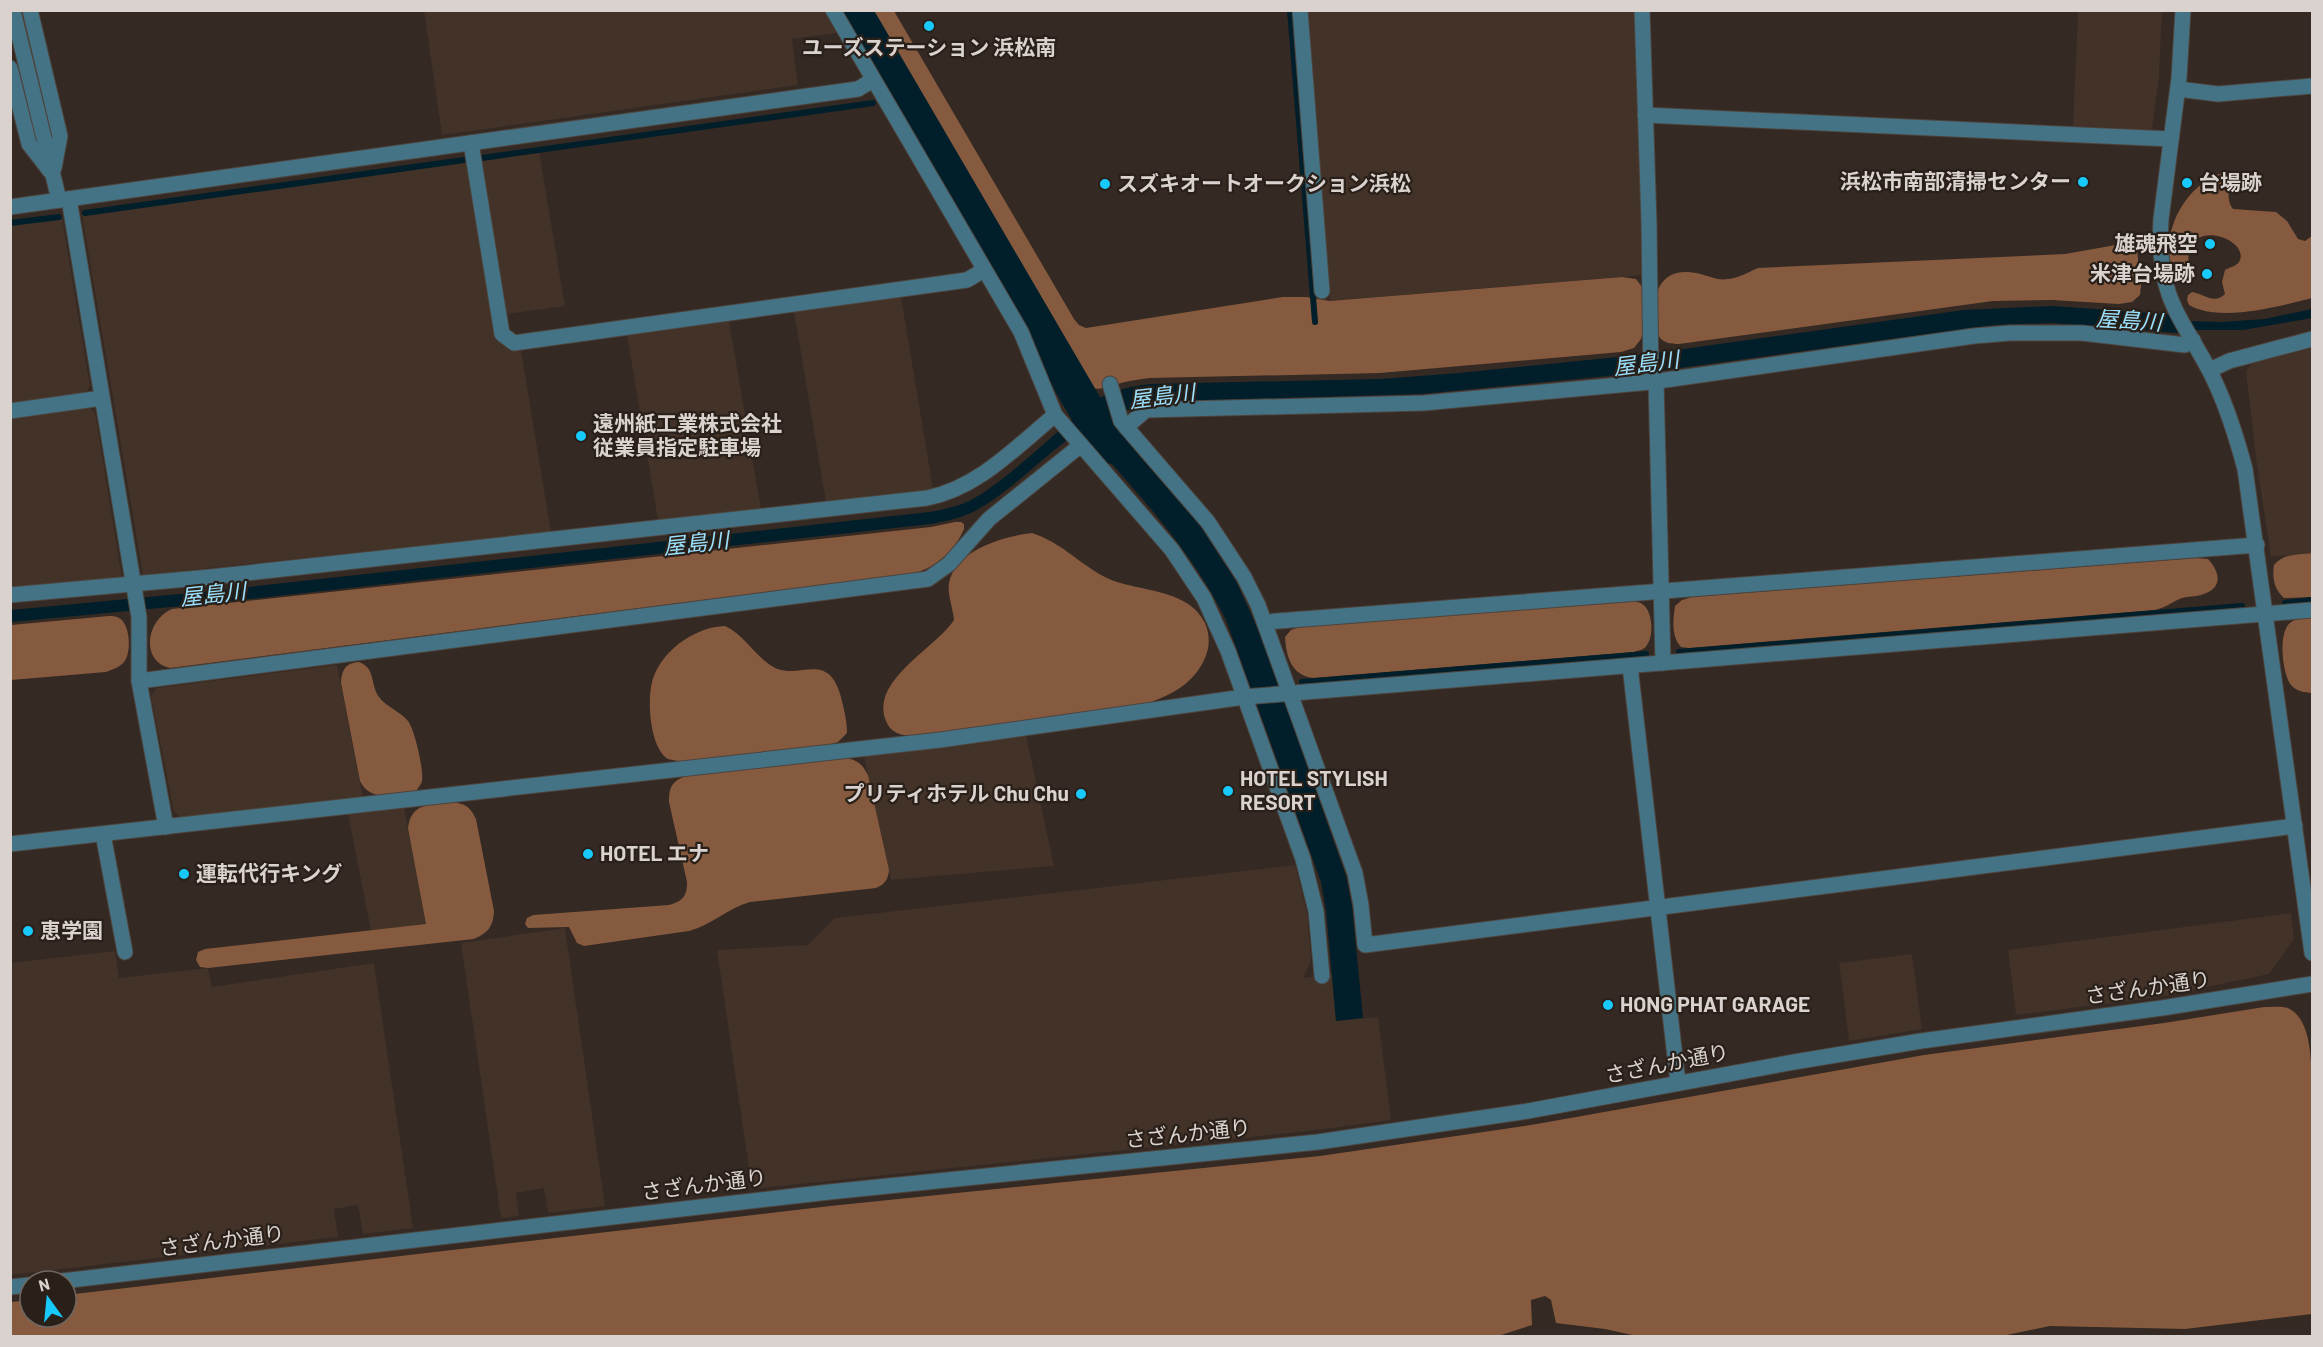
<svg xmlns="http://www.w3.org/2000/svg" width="2323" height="1347" font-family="Barlow,'Noto Sans JP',sans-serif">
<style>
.built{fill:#423228}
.forest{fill:#865a3e}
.water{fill:#001f2a}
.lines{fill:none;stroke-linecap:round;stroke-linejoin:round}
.stream{stroke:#001f2a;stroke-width:6}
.river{stroke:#001f2a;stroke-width:36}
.minor-casing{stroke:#4e443e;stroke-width:17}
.minor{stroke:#447385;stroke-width:15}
.poi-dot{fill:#18cafc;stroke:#2a201a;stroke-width:2}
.labels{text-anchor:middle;stroke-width:4.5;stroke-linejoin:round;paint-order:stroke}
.poi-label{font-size:21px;font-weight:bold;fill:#d9d2ce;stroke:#2a201a;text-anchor:start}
.street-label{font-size:21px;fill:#d9d2ce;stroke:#2a201a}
.water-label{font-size:22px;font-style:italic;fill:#9ae1fd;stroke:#2a201a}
</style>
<rect width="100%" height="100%" fill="#342923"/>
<g class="built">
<polygon points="424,11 824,11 837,33 792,39 798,85 442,135"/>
<polygon points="1307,11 1636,11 1644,275 1330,301"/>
<polygon points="2078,11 2162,11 2159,76 2152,130 2073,126"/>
<polygon points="539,151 565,306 507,314 480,159"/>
<polygon points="466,161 496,340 510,351 521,350 551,532 143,575 82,215"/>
<polygon points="62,217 90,386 85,393 11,404 10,224"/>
<polygon points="901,297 933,489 826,502 794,312"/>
<polygon points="729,321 761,509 658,520 627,335"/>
<polygon points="2312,348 2312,553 2271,557 2257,466 2246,371 2251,364"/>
<polygon points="88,407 95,412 122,578 11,588 10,418"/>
<polygon points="337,665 363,798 182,818 174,812 151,696 157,688"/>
<polygon points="1026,735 1054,866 891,880 864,756"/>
<polygon points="404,808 427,924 371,931 348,814"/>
<polygon points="1295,865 1307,913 1311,960 1303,978 1332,974 1336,1021 1378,1017 1391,1120 1317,1130 752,1189 717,950 808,945 835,918"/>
<polygon points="2291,913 2294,939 2269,974 2160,997 2016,1015 2008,950"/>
<polygon points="565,928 605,1206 548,1213 544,1188 516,1193 519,1216 501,1218 461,943"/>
<polygon points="115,951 119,978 208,968 212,987 374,963 413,1228 363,1234 358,1205 334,1209 338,1237 11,1275 11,963"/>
<polygon points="1912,954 1922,1029 1849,1041 1839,963"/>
</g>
<g class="forest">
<path d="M863,11H894L1074,319L1079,325L1086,328L1283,297H1306L1330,301L1622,277L1636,279L1642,287L1644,297V327L1641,339L1634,348L1621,352L1380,373L1150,378C1142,379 1133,380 1125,382C1106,387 1095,395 1079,380Z"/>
<path d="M2219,174H2225C2233,185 2224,198 2233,209L2276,212L2287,221L2298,239L2305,241L2312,236V298C2280,306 2220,323 2189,305L2187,300L2188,295L2192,292C2205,294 2214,305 2225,294L2222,282L2225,270C2230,267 2238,266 2240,260C2247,241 2202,223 2191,246C2185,256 2191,268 2191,279L2185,283L2179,282C2159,252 2172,211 2196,189C2203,183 2209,176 2219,174Z"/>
<path d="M2127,243L2137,250L2141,285L2140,295L2132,302L2119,304L2052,300L1993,301L1679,344C1666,344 1658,341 1656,327C1651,297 1658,266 1696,273C1707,275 1717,281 1728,279C1738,278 1749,272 1758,268L2065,254Z"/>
<path d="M955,522H961L964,524V529C955,550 936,568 914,573L170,668C140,661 146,620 172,609L931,527Z"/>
<path d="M1032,533C1062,543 1076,561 1103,576C1134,593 1187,586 1205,623C1210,635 1210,646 1205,658C1194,684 1170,696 1145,704L939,733C921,735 894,742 886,721C869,681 936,648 954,620C953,608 947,594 949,583C955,550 1004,536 1032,533Z"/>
<path d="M2312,553V597L2284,598C2274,589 2272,578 2274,565C2284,553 2298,555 2312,553Z"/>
<path d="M2196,558L2208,559C2221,573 2223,589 2201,595C2195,597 2188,596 2182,598C2172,602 2165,608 2155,610L1689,648L1681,647C1671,636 1673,620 1675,606L1682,600L1692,597Z"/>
<path d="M1633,601C1635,602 1641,602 1642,604C1653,610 1654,636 1647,645C1644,650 1639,650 1634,652L1314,678C1292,676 1286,657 1285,637L1291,630L1299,627Z"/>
<path d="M109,616C112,616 116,616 119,618C130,624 131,649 126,659C122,667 113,669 106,672L11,680V625Z"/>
<path d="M2312,618V693C2304,692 2297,692 2291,685C2282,674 2278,632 2290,623C2296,618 2305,618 2312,618Z"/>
<path d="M725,626C744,635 753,653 770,665C798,684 827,647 841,697C844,710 847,720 847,733L838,742L824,746L682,762C678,761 672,760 668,759C649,748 646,694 654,676C665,648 696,627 725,626Z"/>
<path d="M359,662C376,668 370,685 379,697C386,707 400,711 408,721C415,730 424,771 422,781C422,783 418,788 417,790C398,795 370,803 360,781L341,683C342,670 345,663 359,662Z"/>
<path d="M845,758C858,760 862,764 868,775L889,870C888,880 885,884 876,888L750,902C728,908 712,925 689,931L584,946L577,943L569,927L528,928L525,924L527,918L533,915L669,905C683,901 687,896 687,882L669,802C669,787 672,781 686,776Z"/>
<path d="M452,802C465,804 470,806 476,819L494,911C493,927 488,933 474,939L208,968L200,967L196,960L198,952L205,949L426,924L408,828C411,802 431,805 452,802Z"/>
<path d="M2264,1007C2271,1007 2282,1006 2288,1008C2310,1019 2310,1052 2312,1074V1314L2185,1329L2050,1326L2002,1336H1637L1605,1329L1556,1323L1551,1300L1545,1296L1531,1300L1532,1325L1498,1336H11V1302L30,1300V1317H66V1295L830,1206L1320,1156L1531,1125L1924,1055L2164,1023Z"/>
</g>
<path class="water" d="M2052,306L2166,314L2191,321L2220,322L2265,319L2312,309V318L2243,330H2196L2177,333L2052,323L1994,325L1650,372L1421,394L1152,402L1113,415L1111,423L1201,527L1236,581L1262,638L1346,876L1352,906L1363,1018L1336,1021L1326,910L1321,882L1226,620C1190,547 1135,491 1082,430C1044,454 1014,490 975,511C961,518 946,521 931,524L213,603L11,622V610L212,591L929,512C942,510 956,507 969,501C997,487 1034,452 1059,431C1074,419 1085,406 1102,397C1117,389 1134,386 1151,384L1381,379L1459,373L1648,354L1964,310Z"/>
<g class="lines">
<g class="stream">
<polyline points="1290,10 1315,322"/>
<polyline points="898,100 904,99"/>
<polyline points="482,158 873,103"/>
<polyline points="85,213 464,160"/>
<polyline points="10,223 59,217"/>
<polyline points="2285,603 2312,600"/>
<polyline points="1679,652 2242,606"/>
<polyline points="1302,682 1646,654"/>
</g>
<polyline class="river" points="853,10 1095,424 1113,446"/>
<defs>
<g id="minor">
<polyline points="30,10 60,136 54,168"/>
<polyline points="833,10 1021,332 1055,415 1172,550 1204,598 1228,651 1303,859 1316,911 1322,976"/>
<polyline points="1300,10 1322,291"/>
<polyline points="1642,10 1649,223 1651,382"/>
<path d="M2183,10L2179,78L2161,219C2159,250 2161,281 2175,309C2187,334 2204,357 2215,382C2228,410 2237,439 2245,469L2312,953"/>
<polyline points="14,15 59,200"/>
<polyline points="10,68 29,144 50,171"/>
<polyline points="2178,89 2218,94 2312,86"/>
<polyline points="1645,115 2171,139"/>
<polyline points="471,143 502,334 514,343 967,280 984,270"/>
<polyline points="69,199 139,617 139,681 166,827"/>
<polyline points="10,207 858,89 873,80"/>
<polyline points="2193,340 2185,345 2082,333 2010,333 1974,336 1651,382 1424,403 1146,410 1126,427 1208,522 1244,577 1258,605 1355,873 1361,905 1365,945 2295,826"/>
<polyline points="2210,370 2229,361 2312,339"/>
<polyline points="1656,381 1663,663"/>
<polyline points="1110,384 1121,421 1126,427"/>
<polyline points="10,411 102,398"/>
<path d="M10,595L210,577L927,498C978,488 1016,447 1055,415"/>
<polyline points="1265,622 2257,545"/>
<polyline points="1630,666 1678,1083"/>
<polyline points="139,681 928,579 949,564 989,519 1081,445"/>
<polyline points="103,834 125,952"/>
<polyline points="10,844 940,740 1244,697 2312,610"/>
<polyline points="62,1281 829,1192 1318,1142 1528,1111 1794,1062 1921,1041 2162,1008 2312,984"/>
<polyline points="10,1287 30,1285"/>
</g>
</defs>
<use href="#minor" class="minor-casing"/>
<use href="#minor" class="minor"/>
</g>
<g class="poi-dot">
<circle cx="929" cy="26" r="6"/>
<circle cx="2083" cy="182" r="6"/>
<circle cx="2187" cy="183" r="6"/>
<circle cx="1105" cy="184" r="6"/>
<circle cx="2210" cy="244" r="6"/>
<circle cx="2207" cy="274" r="6"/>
<circle cx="581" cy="436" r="6"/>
<circle cx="1228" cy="791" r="6"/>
<circle cx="1081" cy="794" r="6"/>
<circle cx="588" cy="854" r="6"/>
<circle cx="184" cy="874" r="6"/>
<circle cx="28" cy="931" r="6"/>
<circle cx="1608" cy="1005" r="6"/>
</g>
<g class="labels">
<g class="poi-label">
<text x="929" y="55" text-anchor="middle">ユーズステーション 浜松南</text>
<text x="2071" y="189" text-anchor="end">浜松市南部清掃センター</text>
<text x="2199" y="190">台場跡</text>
<text x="1117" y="191">スズキオートオークション浜松</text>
<text x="2198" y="251" text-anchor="end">雄魂飛空</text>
<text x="2195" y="281" text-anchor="end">米津台場跡</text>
<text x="593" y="431">遠州紙工業株式会社<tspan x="593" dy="24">従業員指定駐車場</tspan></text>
<text x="1240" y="786">HOTEL STYLISH<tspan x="1240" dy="24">RESORT</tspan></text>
<text x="1069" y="801" text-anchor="end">プリティホテル Chu Chu</text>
<text x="600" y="861">HOTEL エナ</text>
<text x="196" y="881">運転代行キング</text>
<text x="40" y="938">恵学園</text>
<text x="1620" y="1012">HONG PHAT GARAGE</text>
</g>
<g class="street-label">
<text transform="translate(2148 988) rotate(-8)" y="7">さざんか通り</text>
<text transform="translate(1667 1064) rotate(-11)" y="7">さざんか通り</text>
<text transform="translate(1188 1134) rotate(-6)" y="7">さざんか通り</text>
<text transform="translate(704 1185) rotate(-7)" y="7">さざんか通り</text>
<text transform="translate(222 1241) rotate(-7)" y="7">さざんか通り</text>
</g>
<g class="water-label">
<text transform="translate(2129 320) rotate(4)" y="8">屋島川</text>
<text transform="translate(1646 363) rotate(-7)" y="8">屋島川</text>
<text transform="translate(1162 396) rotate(-7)" y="8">屋島川</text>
<text transform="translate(696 543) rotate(-6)" y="8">屋島川</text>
<text transform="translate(213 594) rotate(-6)" y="8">屋島川</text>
</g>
</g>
<rect width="2323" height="1347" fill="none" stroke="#d9d2ce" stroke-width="24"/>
<g transform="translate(48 1299) rotate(345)"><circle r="28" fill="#2a201a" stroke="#706762" stroke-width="1.5"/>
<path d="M0-4.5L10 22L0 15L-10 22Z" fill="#18cafc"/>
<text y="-9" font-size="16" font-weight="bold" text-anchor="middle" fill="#d9d2ce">N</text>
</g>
</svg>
